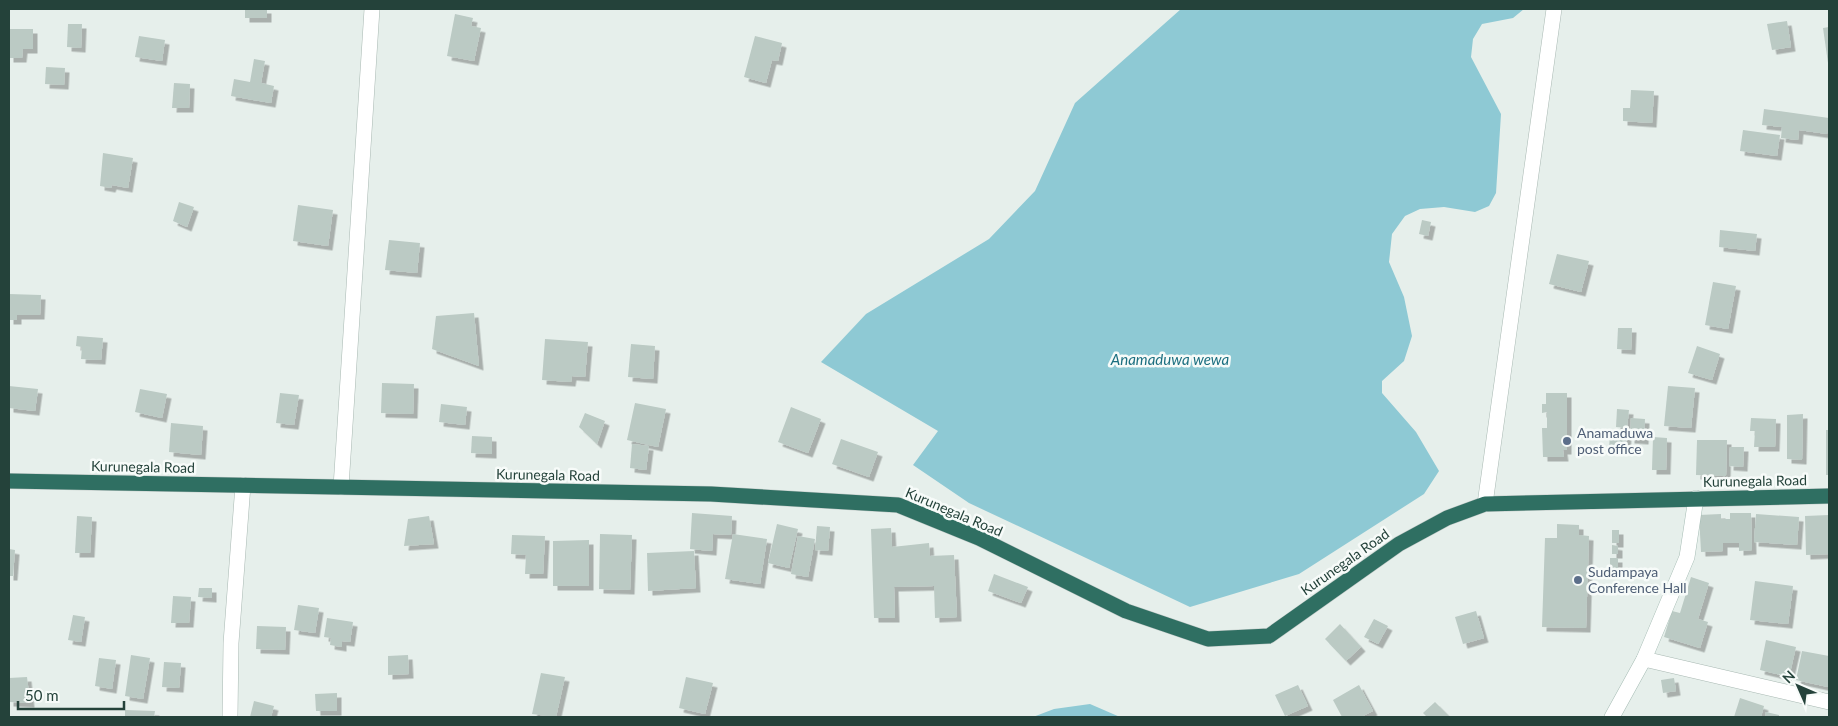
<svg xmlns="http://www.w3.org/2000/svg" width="1838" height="726" font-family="Lato,sans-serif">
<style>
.water{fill:#8ec9d4}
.building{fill:#bbcac4;filter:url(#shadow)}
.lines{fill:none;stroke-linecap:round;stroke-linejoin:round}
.street-casing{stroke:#a8b8b2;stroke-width:16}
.secondary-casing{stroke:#a4bbb3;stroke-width:16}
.highway-casing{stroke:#c2cac8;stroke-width:16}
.street{stroke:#fff;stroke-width:15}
.secondary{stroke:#fff;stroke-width:15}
.highway{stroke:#2f6f62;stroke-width:15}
.service-dot{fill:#5c6f8a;stroke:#f7fbf9;stroke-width:2}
.labels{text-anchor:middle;stroke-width:5;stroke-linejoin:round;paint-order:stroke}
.service-label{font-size:14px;fill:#4e5e75;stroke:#f7fbf9;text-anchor:start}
.street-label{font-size:14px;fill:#24423a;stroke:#f7fbf9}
.water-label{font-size:15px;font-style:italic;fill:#1c6f80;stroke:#f7fbf9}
</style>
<defs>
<filter id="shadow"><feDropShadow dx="4.5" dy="4.5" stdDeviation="0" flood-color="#0004"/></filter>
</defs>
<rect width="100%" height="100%" fill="#e6efeb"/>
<g class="water">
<polygon points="1181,9 1524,9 1513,18 1482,24 1473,39 1471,57 1501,114 1496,193 1489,206 1475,212 1444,207 1420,209 1405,216 1392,234 1389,262 1404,297 1412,336 1404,361 1382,381 1382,393 1416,432 1439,471 1424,494 1299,574 1190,607 969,503 913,465 938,431 821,362 866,314 989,239 1035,191 1075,103"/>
<polygon points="1090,704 1120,717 1033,717 1054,709"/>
</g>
<g class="building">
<rect x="245" y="9" width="22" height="9"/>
<polygon points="455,14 473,18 471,26 481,28 474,61 447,56"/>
<polygon points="1787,21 1791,47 1772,50 1767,24"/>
<polygon points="68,24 82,24 81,48 67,47"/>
<polygon points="1829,27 1829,63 1828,63 1823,28"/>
<polygon points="9,29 33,29 33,49 23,49 22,58 9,58"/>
<polygon points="139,36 165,40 162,61 135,57"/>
<polygon points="755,36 782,43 778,61 772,60 766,83 744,77"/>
<polygon points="254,59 265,61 261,83 274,86 271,103 231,96 234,79 250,82"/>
<polygon points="46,67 65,68 64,85 45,84"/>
<polygon points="174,83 190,84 189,108 172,108"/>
<polygon points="1631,90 1654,91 1652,123 1623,121 1623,108 1630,108"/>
<polygon points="1764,109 1829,118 1827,134 1799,130 1798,140 1781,138 1782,127 1762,125"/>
<polygon points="1743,130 1780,135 1777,156 1740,151"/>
<polygon points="103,153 133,158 128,188 112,185 111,188 100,186"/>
<polygon points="179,202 194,207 187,227 173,221"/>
<polygon points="298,205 333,210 328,246 293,241"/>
<polygon points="1422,220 1431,222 1428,236 1419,234"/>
<polygon points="1720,230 1757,234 1755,251 1719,247"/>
<polygon points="389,240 420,243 417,273 385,270"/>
<polygon points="1557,254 1589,261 1581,292 1549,284"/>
<polygon points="1713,282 1736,286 1728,329 1705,325"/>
<polygon points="9,294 41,295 40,315 17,315 17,320 9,320"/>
<polygon points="474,313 479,366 432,349 436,316"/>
<polygon points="1618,328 1632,328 1631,350 1617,349"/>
<polygon points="77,336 103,338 101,360 81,359 82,347 76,346"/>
<polygon points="545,339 588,342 585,377 572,376 571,382 542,380"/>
<polygon points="631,344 655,346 653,379 628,377"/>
<polygon points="1697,346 1720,354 1712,380 1688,373"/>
<polygon points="382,383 414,384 413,414 381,413"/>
<polygon points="9,386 38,389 35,411 9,408"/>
<polygon points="1668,386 1695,388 1691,428 1664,426"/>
<polygon points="140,389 167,394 162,418 135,412"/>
<polygon points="280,393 299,395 294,425 276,423"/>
<polygon points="1546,393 1567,393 1567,450 1563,450 1564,457 1543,457 1542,428 1547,428 1547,412 1542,413 1542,404 1546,404"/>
<polygon points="635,403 666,409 658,447 627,440"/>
<polygon points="441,404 467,407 465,425 439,422"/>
<polygon points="791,407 821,419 808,453 778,442"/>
<polygon points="1617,409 1629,410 1627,428 1616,427"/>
<polygon points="585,413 605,421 597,444 579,427"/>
<polygon points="1803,414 1802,460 1787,459 1787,415"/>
<polygon points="1631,418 1645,419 1644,440 1630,439"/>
<polygon points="1751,418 1776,419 1775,447 1754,447 1755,431 1750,431"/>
<polygon points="171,423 203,426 201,455 169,452"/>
<rect x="1826" y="430" width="3" height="45"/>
<polygon points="1610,431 1627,431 1626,451 1609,450"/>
<polygon points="472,436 492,437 492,454 471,453"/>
<polygon points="1653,437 1667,438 1666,470 1652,470"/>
<polygon points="841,439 878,452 869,477 832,464"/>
<polygon points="1697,440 1727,440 1726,476 1696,475"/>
<polygon points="632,444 649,446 646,470 630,468"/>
<polygon points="1730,447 1744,447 1743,467 1729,466"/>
<polygon points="692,513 732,516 731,535 713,534 712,551 690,549"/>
<polygon points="1730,513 1751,513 1752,550 1739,551 1739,543 1723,543 1723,551 1701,552 1699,515 1721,514 1721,519 1730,519"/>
<polygon points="1756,514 1799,517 1797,545 1754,542"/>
<polygon points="1829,515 1829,554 1806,555 1805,516"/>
<polygon points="77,516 92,517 90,553 75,553"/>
<polygon points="429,516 434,544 404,546 408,519"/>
<polygon points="777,524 798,529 789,568 768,563"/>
<polygon points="1557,524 1579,525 1579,535 1589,536 1586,628 1542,627 1545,538 1557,538"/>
<polygon points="817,526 830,527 828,551 815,550"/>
<polygon points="891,528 892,547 929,543 930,556 954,555 957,617 935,618 934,586 894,587 895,618 874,618 871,529"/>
<rect x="1612" y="530" width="7" height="13"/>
<polygon points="600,534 632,535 630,590 599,589"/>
<polygon points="733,534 767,539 760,584 725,579"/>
<polygon points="512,535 545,536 543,574 525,574 526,555 511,554"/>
<polygon points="798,536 815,539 808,577 791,574"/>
<polygon points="589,540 589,586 553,586 553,541"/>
<polygon points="1612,545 1618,546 1618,554 1612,554"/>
<polygon points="9,549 15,550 13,576 9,576"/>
<polygon points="694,551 696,588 648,591 647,553"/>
<rect x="1610" y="558" width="8" height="12"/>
<polygon points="994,574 1028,587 1021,603 988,591"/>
<polygon points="1691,577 1709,583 1698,619 1708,622 1700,648 1664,637 1672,611 1680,613"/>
<polygon points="1755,581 1793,586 1788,624 1750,620"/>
<polygon points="199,588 212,588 212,598 198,597"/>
<polygon points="173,596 191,597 189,623 171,623"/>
<polygon points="298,605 319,608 315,633 294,630"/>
<polygon points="1476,611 1484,638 1463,644 1455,617"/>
<polygon points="73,615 85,617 81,642 68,640"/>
<polygon points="327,618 353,622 350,642 342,641 342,647 330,645 331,638 324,637"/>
<polygon points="1374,619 1388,626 1378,644 1364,637"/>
<polygon points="1340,624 1361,647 1346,661 1325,639"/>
<polygon points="257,626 286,627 285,650 256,649"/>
<polygon points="1766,640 1796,647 1789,677 1760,670"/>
<polygon points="1802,651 1829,656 1828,687 1796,680"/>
<polygon points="131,655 150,658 143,699 125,696"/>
<polygon points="408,655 409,674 388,675 388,656"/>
<polygon points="99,658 116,660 112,689 95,686"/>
<polygon points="164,662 181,663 179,688 162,687"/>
<polygon points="541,673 565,677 556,717 532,714"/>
<polygon points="27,677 30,703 9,702 9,678"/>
<polygon points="686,677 713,683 705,714 679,708"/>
<polygon points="1674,678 1676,691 1663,693 1661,680"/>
<polygon points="1298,685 1308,706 1285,716 1275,695"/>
<polygon points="1359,685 1373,711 1361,717 1342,717 1333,700"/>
<polygon points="337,693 337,711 316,711 315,694"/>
<polygon points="1740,698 1764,706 1761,717 1734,717"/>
<polygon points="254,701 274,706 271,717 250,717"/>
<polygon points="1435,702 1450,717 1427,717 1423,713"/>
<polygon points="125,710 155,711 154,717 125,717"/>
<polygon points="1766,712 1779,715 1779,717 1765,717"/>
</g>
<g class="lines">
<defs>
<g id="street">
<polyline points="341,487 372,9"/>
<polyline points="1485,504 1554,9"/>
<polyline points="1644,659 1829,702"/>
<polyline points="230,717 231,643 243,485"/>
</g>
<polyline id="secondary" points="1612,717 1644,659 1687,557 1696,498"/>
<polyline id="highway" points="9,481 711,494 898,505 979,538 1126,611 1208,639 1269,636 1399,544 1447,518 1485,504 1829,496"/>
</defs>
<use href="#street" class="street-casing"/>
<use href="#secondary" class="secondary-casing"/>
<use href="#highway" class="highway-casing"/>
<use href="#street" class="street"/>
<use href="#secondary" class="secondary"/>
<use href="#highway" class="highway"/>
</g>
<g class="service-dot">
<circle cx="1567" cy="441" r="5"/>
<circle cx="1578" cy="580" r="5"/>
</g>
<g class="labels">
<g class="service-label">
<text x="1577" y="438">Anamaduwa<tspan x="1577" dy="16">post office</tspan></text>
<text x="1588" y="577">Sudampaya<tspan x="1588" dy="16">Conference Hall</tspan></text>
</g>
<g class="street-label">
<text transform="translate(143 467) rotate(1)" y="5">Kurunegala Road</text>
<text transform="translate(548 475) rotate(1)" y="5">Kurunegala Road</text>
<text transform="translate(1755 481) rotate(-1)" y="5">Kurunegala Road</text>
<text transform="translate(954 512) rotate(23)" y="5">Kurunegala Road</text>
<text transform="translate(1345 562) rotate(-35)" y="5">Kurunegala Road</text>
</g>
<g class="water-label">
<text x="1170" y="365">Anamaduwa wewa</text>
</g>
</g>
<rect width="1838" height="726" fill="none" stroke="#24423a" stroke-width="20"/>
<g transform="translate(1798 686) rotate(315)" stroke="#f7fbf9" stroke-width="4" paint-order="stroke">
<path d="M0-4L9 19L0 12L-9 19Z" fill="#24423a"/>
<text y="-8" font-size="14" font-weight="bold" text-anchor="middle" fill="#24423a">N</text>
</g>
<path d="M18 701v8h106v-8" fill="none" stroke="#24423a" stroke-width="2.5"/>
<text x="25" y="701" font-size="15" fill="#24423a" stroke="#f7fbf9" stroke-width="4" paint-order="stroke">50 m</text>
</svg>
